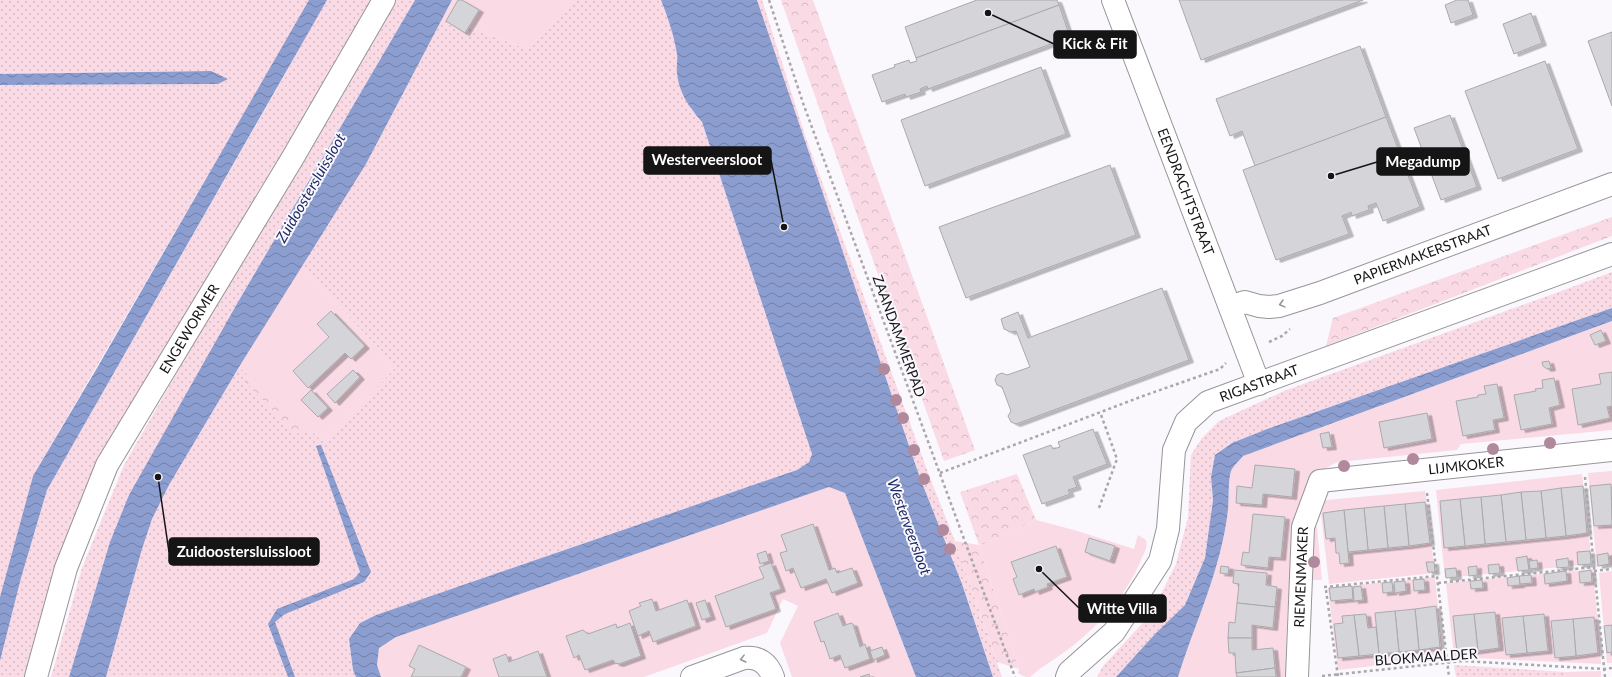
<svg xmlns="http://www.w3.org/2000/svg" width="1612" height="677" font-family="Lato,sans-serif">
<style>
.grass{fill:url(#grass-dots)}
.forest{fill:url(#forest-crowns)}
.garden{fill:#f9dae5}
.water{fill:url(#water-waves)}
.building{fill:#d5d4d8;stroke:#aaaaad;filter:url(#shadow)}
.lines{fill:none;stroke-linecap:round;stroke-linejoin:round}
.street-casing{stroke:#979598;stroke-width:24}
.path{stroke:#a9a7aa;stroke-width:2.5;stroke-dasharray:3 3;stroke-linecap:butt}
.street{stroke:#fff;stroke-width:22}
.tree{fill:#b1899d}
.oneway{stroke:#969696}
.labels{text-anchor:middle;stroke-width:4;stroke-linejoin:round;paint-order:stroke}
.street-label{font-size:14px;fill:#151516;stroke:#faf8fc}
.water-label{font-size:15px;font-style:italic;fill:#1c2966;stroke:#faf8fc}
.leader{fill:none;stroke:#151516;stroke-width:1.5}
.callout-dot{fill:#151516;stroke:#faf8fc;stroke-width:1.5}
.callout{fill:#151516;stroke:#151516;stroke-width:1.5}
.callout-label{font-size:15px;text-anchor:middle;font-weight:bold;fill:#fff}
</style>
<defs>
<pattern id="grass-dots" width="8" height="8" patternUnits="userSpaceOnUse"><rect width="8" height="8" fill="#f9dae5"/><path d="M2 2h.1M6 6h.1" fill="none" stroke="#d5bac4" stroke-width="1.8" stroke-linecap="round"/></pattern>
<pattern id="forest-crowns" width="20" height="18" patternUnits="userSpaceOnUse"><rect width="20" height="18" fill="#f9dae5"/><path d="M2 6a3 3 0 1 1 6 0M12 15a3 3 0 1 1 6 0" fill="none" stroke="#d5bac4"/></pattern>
<pattern id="water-waves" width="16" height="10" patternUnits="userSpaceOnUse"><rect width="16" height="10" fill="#8c9dd0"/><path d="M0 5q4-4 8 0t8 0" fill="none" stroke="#717fa8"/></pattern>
<filter id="shadow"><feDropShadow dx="4.5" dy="2.5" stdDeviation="0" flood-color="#0004"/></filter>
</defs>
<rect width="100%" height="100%" fill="#faf8fc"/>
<g class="grass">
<polygon points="0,0 310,0 33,476 0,597 0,85 218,84 211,71 0,74"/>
<polygon points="326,0 372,0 172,346 101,461 26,677 0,677 0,661 21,578 47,490 279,85"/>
<polygon points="396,0 415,0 238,302 110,542 69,677 51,677 82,568 124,465 224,291"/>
<polygon points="575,0 661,0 674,35 678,57 677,72 691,109 702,122 812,454 809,462 797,470 376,615 360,623 349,639 353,670 356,677 106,677 142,549 152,519 169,485 239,367 325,443 396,367 301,266 366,164 443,17 527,49"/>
<polygon points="757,0 762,0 806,138 930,478 955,541 1002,677 993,677 962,584 920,478"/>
<polygon points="1612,272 1612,308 1267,429 1232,443 1215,455 1211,477 1213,500 1205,558 1185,605 1155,634 1116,677 1097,677 1103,666 1151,614 1176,564 1188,517 1191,455 1202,438 1219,421 1284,391 1556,293"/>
<polygon points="1454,665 1566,672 1564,677 1456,677"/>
</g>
<g class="forest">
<polygon points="781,0 813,0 975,450 944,461"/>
<polygon points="1612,217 1612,236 1326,346 1333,318"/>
<polygon points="258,342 328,428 295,434 244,380"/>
<polygon points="1017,474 1036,520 979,546 1019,669 997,662 955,541 979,545 960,492"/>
</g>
<g class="garden">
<polygon points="452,0 575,0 527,49 443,17"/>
<polygon points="301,266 396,367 325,443 239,367"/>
<path d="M1612,321V430L1461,444L1457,450L1338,462C1325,468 1311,474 1305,488C1299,504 1298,523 1296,539C1289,585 1284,631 1288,677H1178C1196,620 1221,570 1228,510C1229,500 1228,480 1231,471C1233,466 1239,461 1243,456Z"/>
<polygon points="1612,471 1612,565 1597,567 1588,473"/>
<polygon points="1582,474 1592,564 1445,578 1436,490"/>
<polygon points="829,487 845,493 916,677 792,677 780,643 798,606 783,599 767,633 644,677 381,677 377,665 379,648 396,637"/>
<polygon points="1425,491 1435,573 1329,584 1320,506 1326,500"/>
<path d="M1036,520L1074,530L1134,549L1138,535L1146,540C1148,547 1144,553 1141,560C1122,606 1083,642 1041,668C1037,670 1033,676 1029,677C1024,677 1021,675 1018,673L1019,669L979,546Z"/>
<polygon points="1313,527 1317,527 1322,580 1307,580"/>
<polygon points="1593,569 1601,664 1454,657 1446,583"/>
<polygon points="1612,571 1612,663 1607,663 1599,573"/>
<polygon points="1435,577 1443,658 1338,670 1328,588"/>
<polygon points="1601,671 1601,677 1564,677 1566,672"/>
</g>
<g class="water">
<polygon points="309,0 327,0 47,490 21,578 0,661 0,597 33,476 97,368"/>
<polygon points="415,0 452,0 366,164 239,367 169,485 152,519 142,549 106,677 69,677 110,542 129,495 238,302"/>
<path d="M661,0H757L920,478L962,584L993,677H916L845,493L829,487L396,637L379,648L377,665L381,677H356L353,670L349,639L360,623L376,615L797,470L809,462L812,454L702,122C689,107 679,93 677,73C676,67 678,60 677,54C674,35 668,18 661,0Z"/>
<polygon points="211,71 228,79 218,84 0,85 0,74"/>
<path d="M1612,308V321L1243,456C1239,461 1233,466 1231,471C1228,480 1229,500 1228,510C1221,570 1196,620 1178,677H1116L1155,634L1185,605L1205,558L1213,500L1211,477L1215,455L1232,443L1267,429Z"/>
<polygon points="321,445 371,572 364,582 285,614 275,622 295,677 288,677 268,624 277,609 354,579 360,572 316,446"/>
</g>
<g class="building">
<polygon points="458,0 462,0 479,10 465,33 446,21"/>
<polygon points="977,0 1057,0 1059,5 916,58 905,27"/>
<polygon points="1179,0 1363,0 1201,60"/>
<polygon points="1457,0 1468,0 1473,15 1451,23 1445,5"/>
<polygon points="1059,5 1070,37 928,89 927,86 920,89 921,92 906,97 905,94 882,102 872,75 895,67 894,65 909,60 910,63 917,61 916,58"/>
<polygon points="1531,13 1542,43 1514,54 1503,24"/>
<polygon points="1612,32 1612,106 1588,41"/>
<polygon points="1360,46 1386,117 1255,166 1242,131 1230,136 1216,99"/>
<polygon points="1545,61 1578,149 1498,179 1465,91"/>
<polygon points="1041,67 1066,134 925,186 901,120"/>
<polygon points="1450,115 1477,187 1441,200 1414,128"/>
<polygon points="1386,117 1420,207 1383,221 1376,203 1368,206 1369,210 1352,216 1351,212 1342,216 1349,234 1276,260 1243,170"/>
<polygon points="1110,165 1136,235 966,298 939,227"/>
<polygon points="1162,288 1189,360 1016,424 1011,422 1008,416 1011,411 1002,387 997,385 995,380 997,375 1002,373 1007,375 1030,367 1016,331 1011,332 1004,329 1001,319 1018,312 1028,338"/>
<polygon points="331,311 365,346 351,359 345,353 308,388 293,371 329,337 317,324"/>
<polygon points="1601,330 1606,341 1595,345 1590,335"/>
<polygon points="1549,361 1551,368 1547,369 1543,366 1542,362"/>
<polygon points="353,370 360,377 335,403 327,394"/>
<polygon points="1612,372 1612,406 1607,407 1610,418 1578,425 1572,389 1601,384 1599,374"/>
<polygon points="1554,378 1560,405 1549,408 1552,424 1521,430 1514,395 1536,391 1535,389 1543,388 1542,380"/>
<polygon points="1497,384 1504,418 1493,420 1495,430 1463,436 1456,401 1478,397 1478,395 1486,394 1484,386"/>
<polygon points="311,390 328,408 318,417 301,400"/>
<polygon points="1427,413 1432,439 1384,448 1379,422"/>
<polygon points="1093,429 1107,464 1073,477 1077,487 1068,490 1070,494 1042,504 1023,455 1051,445 1053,449 1060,447 1058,442"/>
<polygon points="1329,432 1332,447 1323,448 1320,434"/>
<polygon points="1255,465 1295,469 1292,497 1263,494 1262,505 1236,503 1237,486 1252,488"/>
<polygon points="1611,484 1612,525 1594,526 1590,486"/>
<polygon points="1583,486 1587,533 1566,536 1561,488"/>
<polygon points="1561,488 1566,536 1546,538 1541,491"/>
<polygon points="1541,491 1546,538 1526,540 1521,492"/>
<polygon points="1521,492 1526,540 1506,542 1501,495"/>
<polygon points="1501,495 1506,542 1485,544 1481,497"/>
<polygon points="1481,497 1485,544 1465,546 1460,499"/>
<polygon points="1460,499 1465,546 1444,548 1440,501"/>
<polygon points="1425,502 1430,543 1409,546 1405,504"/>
<polygon points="1405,504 1409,546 1388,548 1384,506"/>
<polygon points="1384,506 1388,548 1368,550 1364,508"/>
<polygon points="1364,508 1368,550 1348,552 1344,510"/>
<polygon points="1344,510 1349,563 1340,564 1339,553 1336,553 1335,538 1326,539 1323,513"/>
<polygon points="1253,514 1285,517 1281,558 1269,557 1268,568 1241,565 1243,552 1249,553"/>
<polygon points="813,524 829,570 835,568 837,573 852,568 858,583 832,593 826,579 801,588 793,568 786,571 780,553 787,551 781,535"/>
<polygon points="1089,538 1115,546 1110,561 1085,552"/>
<polygon points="1056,546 1067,577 1047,584 1048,587 1035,592 1034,589 1019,595 1013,579 1017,577 1011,562"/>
<polygon points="766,551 769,561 760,564 757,554"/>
<polygon points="1590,551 1591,564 1578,565 1577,552"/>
<polygon points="1608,553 1609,564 1598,566 1597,555"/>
<polygon points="1527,556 1529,570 1518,571 1516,558"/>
<polygon points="1568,558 1569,567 1557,568 1556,560"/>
<polygon points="1537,560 1538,568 1530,569 1529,561"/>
<polygon points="1426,562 1434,562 1435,572 1428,572"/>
<polygon points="771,563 781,589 770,593 776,609 726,627 715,596 764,578 759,567"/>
<polygon points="1499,564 1500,573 1489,574 1488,565"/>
<polygon points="1221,566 1229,567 1228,574 1220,573"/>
<polygon points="1477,566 1477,575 1469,576 1468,567"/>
<polygon points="1456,568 1457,577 1446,578 1445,569"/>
<polygon points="1234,570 1267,573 1266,585 1277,587 1275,607 1237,603 1239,584 1233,583"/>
<polygon points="1591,570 1592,582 1580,583 1579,572"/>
<polygon points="1566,571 1567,581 1545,584 1544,574"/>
<polygon points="1531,575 1532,583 1520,584 1519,576"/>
<polygon points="1519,576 1520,585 1508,586 1507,578"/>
<polygon points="1424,579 1425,590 1414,591 1413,580"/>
<polygon points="1482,580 1483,588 1471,589 1470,581"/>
<polygon points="1405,581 1406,591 1395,593 1394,582"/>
<polygon points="1392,582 1393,592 1383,593 1382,583"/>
<polygon points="1352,586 1353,599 1331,601 1329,588"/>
<polygon points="1361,586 1363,600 1354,601 1353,587"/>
<polygon points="652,599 656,611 687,600 696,626 653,642 649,631 638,636 629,611 641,606 639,603"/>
<polygon points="705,600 711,617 702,620 696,603"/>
<polygon points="1237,603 1275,607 1273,628 1252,625 1252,638 1228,638 1229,622 1235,623"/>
<polygon points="1436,606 1440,647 1419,650 1415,609"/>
<polygon points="1415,609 1419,650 1399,652 1395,611"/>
<polygon points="1395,611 1399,652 1379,654 1375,613"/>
<polygon points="1495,612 1499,648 1478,651 1474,614"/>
<polygon points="838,613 843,626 851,623 853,624 860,647 865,644 870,659 845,668 840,655 830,659 824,641 821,642 814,622"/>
<polygon points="1366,614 1368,628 1376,627 1379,654 1359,656 1354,615"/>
<polygon points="1474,614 1478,651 1457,653 1453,616"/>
<polygon points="1544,614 1548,651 1527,653 1523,616"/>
<polygon points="1354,615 1359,656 1338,658 1334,624 1343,623 1342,616"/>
<polygon points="1523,616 1527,653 1506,655 1502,618"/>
<polygon points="1594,617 1598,653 1576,656 1573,619"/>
<polygon points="1573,619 1576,656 1555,658 1551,621"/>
<polygon points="630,623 641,656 619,664 615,663 613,660 585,670 579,655 574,658 566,636 583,630 588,634 616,624 617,628"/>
<polygon points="1612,625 1612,652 1607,653 1604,626"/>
<polygon points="1228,638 1252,638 1252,650 1273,648 1275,668 1236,673 1235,653 1229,653"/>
<polygon points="419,645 466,667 461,677 411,677 415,669 409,666"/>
<polygon points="882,647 885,655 873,660 870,651"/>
<polygon points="538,651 547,677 499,677 493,659 506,654 509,662"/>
<polygon points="1275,668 1276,677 1237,677 1236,673"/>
<polygon points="869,674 870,677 860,677"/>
</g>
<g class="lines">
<defs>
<g id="street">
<path id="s1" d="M1113,0L1259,384"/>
<path id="s2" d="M1230,307L1245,302L1259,306L1269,307L1279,306L1320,293L1612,184"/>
<path id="s3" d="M36,677L66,568L107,465L292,159L384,0"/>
<path d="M692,677L744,658C758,656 768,663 773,677"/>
<path id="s4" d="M1067,677L1069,672L1114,632L1160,561L1168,529L1174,450L1186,422L1208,402L1612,254"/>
<path id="s5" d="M1297,677L1303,527L1320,481L1612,450"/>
</g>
</defs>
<use href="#street" class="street-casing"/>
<g class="path">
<polyline points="769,0 803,103 1015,677"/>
<polyline points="1269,342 1282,336 1290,329"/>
<polyline points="940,473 1143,396 1220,369 1226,363"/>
<polyline points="1585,477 1605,677"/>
<polyline points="1427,493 1449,677"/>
<polyline points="1099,508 1117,459 1100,412"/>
<polyline points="1594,571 1612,569"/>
<polyline points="1438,583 1594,567"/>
<polyline points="1324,587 1437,576"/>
<polyline points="1326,590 1338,677"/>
<polyline points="1322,676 1463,661 1604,669 1612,668"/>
</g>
<use href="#street" class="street"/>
</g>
<g class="tree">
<circle cx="884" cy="369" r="6"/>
<circle cx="896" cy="400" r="6"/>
<circle cx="903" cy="418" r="6"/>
<circle cx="1550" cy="443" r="6"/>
<circle cx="1493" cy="449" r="6"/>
<circle cx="914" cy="450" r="6"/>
<circle cx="1413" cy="459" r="6"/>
<circle cx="1344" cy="466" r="6"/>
<circle cx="924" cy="479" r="6"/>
<circle cx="943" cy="530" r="6"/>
<circle cx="950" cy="549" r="6"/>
<circle cx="1314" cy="562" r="6"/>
</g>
<defs><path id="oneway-chevron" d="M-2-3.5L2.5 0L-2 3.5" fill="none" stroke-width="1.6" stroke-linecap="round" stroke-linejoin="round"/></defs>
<g class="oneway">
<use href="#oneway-chevron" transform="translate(1282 304) rotate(165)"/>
<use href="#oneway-chevron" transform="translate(743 659) rotate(166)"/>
</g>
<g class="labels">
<g class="street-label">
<text dy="5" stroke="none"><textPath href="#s1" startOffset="205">EENDRACHTSTRAAT</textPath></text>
<text dy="5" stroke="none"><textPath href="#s2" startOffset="203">PAPIERMAKERSTRAAT</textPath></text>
<text dy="5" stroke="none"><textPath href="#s3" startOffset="383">ENGEWORMER</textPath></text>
<text transform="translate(899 336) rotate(70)" y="5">ZAANDAMMERPAD</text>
<text dy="5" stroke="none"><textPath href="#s4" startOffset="377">RIGASTRAAT</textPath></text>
<text dy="5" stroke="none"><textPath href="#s5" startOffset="346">LIJMKOKER</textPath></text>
<text dy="5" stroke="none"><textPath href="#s5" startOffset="100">RIEMENMAKER</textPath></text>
<text transform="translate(1426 657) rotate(-4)" y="5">BLOKMAALDER</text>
</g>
<g class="water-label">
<text transform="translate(311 188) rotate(-60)" y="5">Zuidoostersluissloot</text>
<text transform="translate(909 527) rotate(70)" y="5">Westerveersloot</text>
</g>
</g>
<path class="leader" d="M988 13L1054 44M784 227L771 160M1331 176L1377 162M158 477L169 552M1039 569L1079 608"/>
<g class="callout-dot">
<circle cx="988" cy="13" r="4"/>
<circle cx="784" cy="227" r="4"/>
<circle cx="1331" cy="176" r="4"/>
<circle cx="158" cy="477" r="4"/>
<circle cx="1039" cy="569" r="4"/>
</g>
<g class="callout">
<rect x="1054" y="31" width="82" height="27" rx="4"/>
<rect x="644" y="147" width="127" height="27" rx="4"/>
<rect x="1377" y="148" width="92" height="27" rx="4"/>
<rect x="169" y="538" width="150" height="27" rx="4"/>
<rect x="1079" y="595" width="87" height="27" rx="4"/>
</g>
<g class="callout-label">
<text x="1095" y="49">Kick &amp; Fit</text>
<text x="707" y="165">Westerveersloot</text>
<text x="1423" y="167">Megadump</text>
<text x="244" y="557">Zuidoostersluissloot</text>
<text x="1122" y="614">Witte Villa</text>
</g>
</svg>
